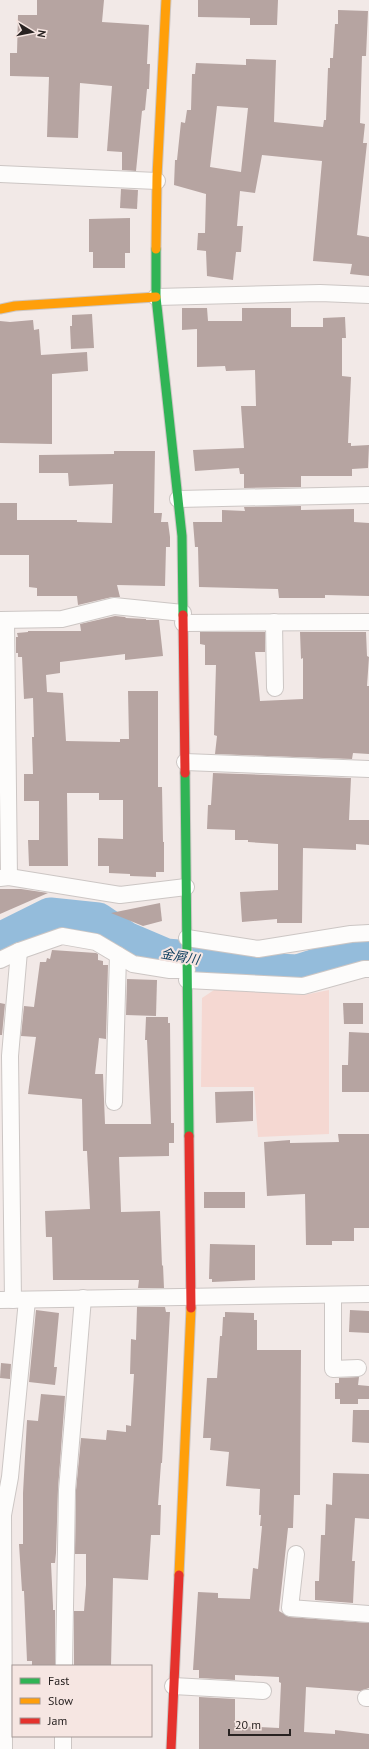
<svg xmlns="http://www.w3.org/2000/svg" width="369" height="1749" font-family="'PT Sans','Noto Sans JP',sans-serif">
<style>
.green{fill:#f5d8d2}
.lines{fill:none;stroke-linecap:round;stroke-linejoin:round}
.river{stroke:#94bcdb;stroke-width:37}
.building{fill:#b6a4a1;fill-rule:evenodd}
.street-casing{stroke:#ccc6c4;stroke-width:18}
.fast-casing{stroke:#ccc6c4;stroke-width:11}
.slow-casing{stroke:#ccc6c4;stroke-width:11}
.jam-casing{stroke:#ccc6c4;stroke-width:11}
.street{stroke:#fdfcfb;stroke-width:16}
.fast{stroke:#30b455;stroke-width:9}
.slow{stroke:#ff9f0a;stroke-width:9}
.jam{stroke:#e5322d;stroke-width:9}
.labels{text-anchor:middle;stroke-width:4;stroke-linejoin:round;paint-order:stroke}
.water-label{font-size:13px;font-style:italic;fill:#124161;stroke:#f6e6e2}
</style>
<rect width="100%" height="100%" fill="#f2e9e7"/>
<polygon class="green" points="217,988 304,995 329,990 329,1134 258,1137 254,1087 201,1087 202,998"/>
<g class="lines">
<polyline class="river" points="0,941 50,916 98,921 126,940 166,957 201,960 251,971 298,973 364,952 369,952"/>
</g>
<g class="building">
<polygon points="37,0 104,0 102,22 149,25 147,64 150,64 149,89 147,89 145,110 142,111 136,171 122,170 122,152 107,151 112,86 80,83 78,138 47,137 49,77 10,76 10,53 17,53 18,15 37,15"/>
<polygon points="198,0 278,0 277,25 250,25 250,18 198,17"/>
<path d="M338,10L368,11L366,56H362L360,123L365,124L363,143H367L357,235L369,237V276L350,274L352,264L313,261L322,161L262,155L255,193L240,191L237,226H243L241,252H236L233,280L207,276L206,251L197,250L198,233H205L206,194L174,185L175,160H177L181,122L185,123L187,110H191L192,74H195L196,63L246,65V59L276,60L274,122L323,127L324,120H326L328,68H330V58H333L335,24H338ZM217,106L248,108L241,172L210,167Z"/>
<polygon points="121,189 138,190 137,209 120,208"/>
<polygon points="130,218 130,253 125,253 125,268 93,268 93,252 89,252 89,219"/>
<polygon points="182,308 207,308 208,321 242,321 242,308 291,308 291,327 323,327 323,318 345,317 346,338 342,338 342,376 351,377 348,443 351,443 351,446 369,445 368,468 352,469 352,476 301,476 301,487 244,488 244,474 240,474 239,468 195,471 193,450 244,448 241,406 256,406 255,370 226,371 225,366 197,367 197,329 182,330"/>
<polygon points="92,314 94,348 71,349 70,326 72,326 72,315"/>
<polygon points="33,320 34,330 39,329 41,355 87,352 88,371 52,374 52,444 0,443 0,321 10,322"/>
<polygon points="114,451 155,451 154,513 162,513 161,522 168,522 170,537 170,547 166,547 165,586 117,585 120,597 112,597 78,605 77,596 37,596 37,588 29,587 29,555 0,555 0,503 17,503 17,520 77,520 77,522 112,523 113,484 69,486 68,473 39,473 39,455 114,454"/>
<polygon points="301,506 301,510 354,509 354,522 369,523 369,596 325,595 325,598 279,598 278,589 199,587 198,547 195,547 193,522 222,522 222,510 245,511 244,507"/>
<polygon points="115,616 125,617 126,618 146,619 146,620 159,620 163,656 125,660 125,654 60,662 60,673 46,675 47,692 63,693 66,741 120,742 120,739 129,739 128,691 158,691 158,787 162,787 163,842 164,842 164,872 156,872 156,877 130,876 130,874 109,873 109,866 98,866 98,838 123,839 123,800 99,800 99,793 67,793 68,866 29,866 28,840 39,840 39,801 24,801 24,774 33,774 32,737 34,737 33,698 24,699 22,657 18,657 18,653 16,653 16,637 18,637 17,633 28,632 28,631 81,631 80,624"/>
<polygon points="200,632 265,632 265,652 255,652 260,701 303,699 303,658 301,659 300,632 366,632 367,656 369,657 367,686 369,686 369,754 353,753 352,759 215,754 217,736 214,735 216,665 205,665 205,645 200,644"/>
<polygon points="213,773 351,778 349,820 369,820 369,845 356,844 356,850 303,848 302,923 277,923 277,919 242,922 240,892 278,890 278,844 248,842 248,840 235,840 235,830 207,829 208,805 211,805"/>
<polygon points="0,889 21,889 48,893 0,914"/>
<polygon points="160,903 162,921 143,926 111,913"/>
<polygon points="52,950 96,953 98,954 98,960 103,961 103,965 108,965 106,1039 99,1038 95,1074 103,1074 105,1124 151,1124 147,1040 145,1040 146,1017 168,1017 168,1023 170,1023 171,1123 174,1123 174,1143 169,1143 169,1156 119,1157 121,1212 160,1211 162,1266 163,1265 164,1288 138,1288 139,1280 53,1280 52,1237 46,1237 45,1211 90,1209 87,1151 83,1151 82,1099 28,1094 36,1037 21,1036 24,1006 34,1007 40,962 46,962 47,958 50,959"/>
<polygon points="127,979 157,980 156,1016 126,1015"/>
<polygon points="0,1003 5,1004 2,1035 0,1035"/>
<polygon points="343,1003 363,1003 363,1024 344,1024"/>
<polygon points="349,1032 369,1033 369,1092 342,1092 342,1065 348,1065"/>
<polygon points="253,1091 253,1121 216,1123 215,1092"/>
<polygon points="338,1134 369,1134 369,1228 354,1228 354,1241 332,1241 332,1245 306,1245 305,1194 267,1196 264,1142 290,1140 290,1143 339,1142"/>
<rect x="204" y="1192" width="41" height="16"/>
<polygon points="210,1244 255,1245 255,1280 212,1282 212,1279 209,1279"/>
<polygon points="137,1307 165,1307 166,1312 170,1312 162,1463 161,1463 158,1505 161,1505 160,1535 151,1535 148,1580 113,1578 111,1666 74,1666 74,1611 84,1611 86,1585 86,1554 75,1554 76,1490 81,1438 106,1440 107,1430 126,1432 126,1425 131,1426 134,1374 130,1374 131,1339 136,1340"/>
<polygon points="36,1310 59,1313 54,1367 57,1367 55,1385 29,1382"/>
<polygon points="350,1310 369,1311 369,1333 349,1332"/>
<polygon points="225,1312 254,1313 254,1320 257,1320 257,1350 301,1350 300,1495 294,1495 293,1528 288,1528 279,1611 289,1617 369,1623 369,1688 360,1691 306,1687 304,1732 335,1734 335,1730 369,1734 369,1749 199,1749 199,1697 235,1699 235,1726 279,1728 281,1683 279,1682 279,1677 235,1675 235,1680 199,1678 199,1670 193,1670 198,1592 218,1593 218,1598 250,1599 253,1568 258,1569 262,1526 260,1526 261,1515 259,1515 260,1489 226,1486 229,1452 210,1450 211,1438 203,1438 207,1378 217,1378 220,1336 222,1336 223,1317 225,1317"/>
<polygon points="1,1363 11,1364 10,1379 0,1378"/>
<polygon points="359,1377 358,1385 369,1386 369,1399 358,1399 358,1404 340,1404 340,1399 335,1399 335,1383 339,1383 339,1378"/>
<polygon points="41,1394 65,1396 58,1489 56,1553 55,1563 51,1563 53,1606 53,1610 55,1610 55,1666 32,1666 32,1661 27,1661 24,1591 22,1591 19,1544 23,1544 23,1493 27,1420 38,1421"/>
<polygon points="353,1410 369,1410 369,1443 352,1442"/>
<polygon points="333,1473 369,1474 369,1519 355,1518 352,1561 355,1561 353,1603 315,1600 315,1581 319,1581 321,1535 325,1535 326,1504 332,1505"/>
</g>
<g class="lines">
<defs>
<g id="street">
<polyline points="0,174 157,181"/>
<polyline points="156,297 320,293 369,295"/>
<polyline points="178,499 369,495"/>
<polyline points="0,620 62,619 114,606 183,613"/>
<polyline points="6,620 9,877"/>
<polyline points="274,622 275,688"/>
<polyline points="183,623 369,622"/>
<polyline points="185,762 369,769"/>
<polyline points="0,878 9,877 120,895 186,887"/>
<polyline points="187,938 258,949 351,934 369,933"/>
<polyline points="19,951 62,936 96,942 133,964 170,970 187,970"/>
<polyline points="0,960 19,951 10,1056 13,1300"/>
<polyline points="187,980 303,986 364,969 369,969"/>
<polyline points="114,1102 118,955"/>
<polyline points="333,1295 333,1369 358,1368"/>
<polyline points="0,1300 369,1294"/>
<polyline points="296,1554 290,1608 369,1614"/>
<polyline points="64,1666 67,1490 83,1298"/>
<polyline points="173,1686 263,1691"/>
<polyline points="366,1698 369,1698"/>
<polyline points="4,1749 3,1515 10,1477 27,1300"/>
<polyline points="63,1749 63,1736"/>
</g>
<g id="fast">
<polyline points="156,249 156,297 182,536 183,615"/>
<polyline points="185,773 189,1136"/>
</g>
<g id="slow">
<polyline points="156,249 157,177 166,0"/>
<polyline points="0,309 15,306 156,297"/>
<polyline points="179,1575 191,1308"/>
</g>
<g id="jam">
<polyline points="183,615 185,773"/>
<polyline points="189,1136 191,1308"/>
<polyline points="171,1749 179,1575"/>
</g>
</defs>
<use href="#street" class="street-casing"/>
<use href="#fast" class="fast-casing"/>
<use href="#slow" class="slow-casing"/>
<use href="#jam" class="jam-casing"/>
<use href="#street" class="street"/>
<use href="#fast" class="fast"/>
<use href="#slow" class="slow"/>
<use href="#jam" class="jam"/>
</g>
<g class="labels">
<g class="water-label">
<text transform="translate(180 956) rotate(10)" y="5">金屑川</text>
</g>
</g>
<rect x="12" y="1665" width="140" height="72" fill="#f6e6e2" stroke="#a49895"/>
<rect x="20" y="1678" width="20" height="6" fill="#30b455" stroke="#a49895"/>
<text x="48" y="1685" font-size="12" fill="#282221">Fast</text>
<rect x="20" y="1698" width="20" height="6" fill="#ff9f0a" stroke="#a49895"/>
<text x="48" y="1705" font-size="12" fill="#282221">Slow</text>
<rect x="20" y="1718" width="20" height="6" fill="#e5322d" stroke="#a49895"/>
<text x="48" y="1725" font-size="12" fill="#282221">Jam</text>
<g transform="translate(32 32) rotate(100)" stroke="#f6e6e2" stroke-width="3" paint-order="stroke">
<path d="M0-3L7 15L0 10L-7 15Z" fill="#282221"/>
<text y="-6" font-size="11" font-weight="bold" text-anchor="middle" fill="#282221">N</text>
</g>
<path d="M229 1729v6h61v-6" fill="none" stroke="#282221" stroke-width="2"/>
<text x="235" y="1729" font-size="12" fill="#282221" stroke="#f6e6e2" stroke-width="3" paint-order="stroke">20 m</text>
</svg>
